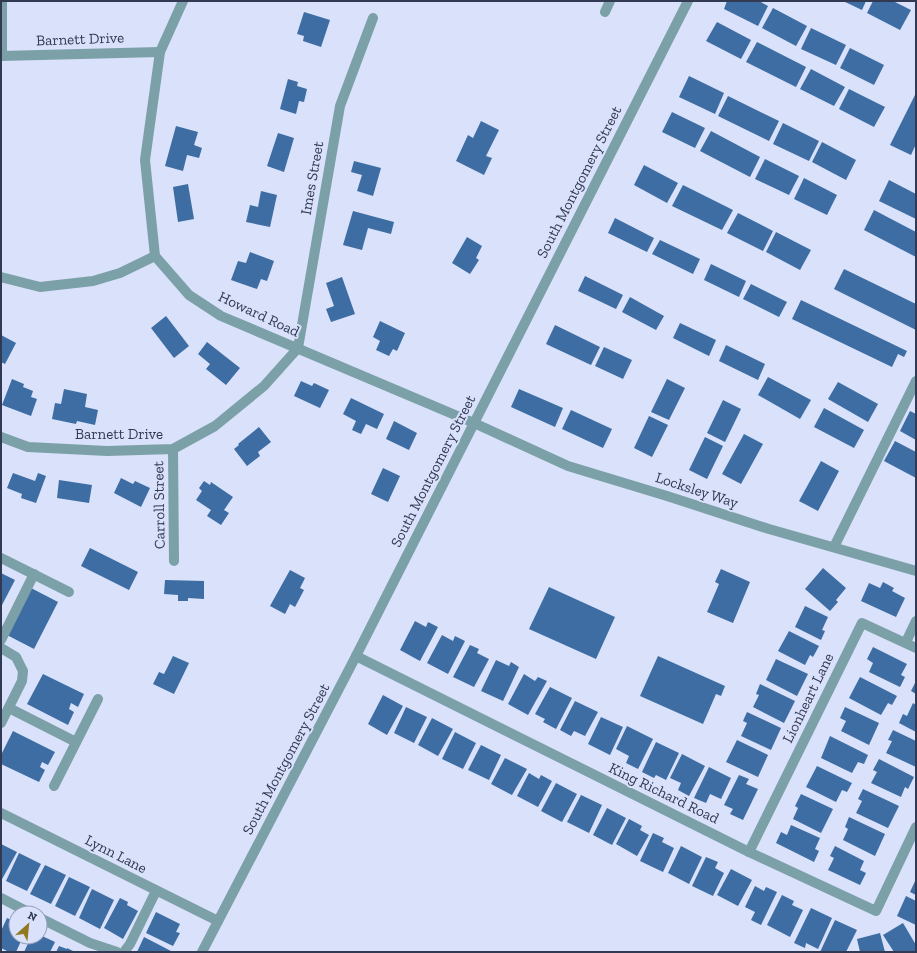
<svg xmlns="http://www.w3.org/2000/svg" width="917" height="953" font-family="'Zilla Slab',serif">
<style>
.building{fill:#3d6da2}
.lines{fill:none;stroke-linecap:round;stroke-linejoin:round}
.minor{stroke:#7ba0a7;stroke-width:10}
.labels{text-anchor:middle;stroke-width:4;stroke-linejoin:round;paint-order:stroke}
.street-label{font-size:15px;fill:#323952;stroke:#d9e1fb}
</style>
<rect width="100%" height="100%" fill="#d9e1fb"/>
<g class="building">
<polygon points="727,1 759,1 768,6 758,26 724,9"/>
<polygon points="843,1 866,1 862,10"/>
<polygon points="873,1 893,1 911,10 900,30 867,13"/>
<polygon points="773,8 807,26 796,46 762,28"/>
<polygon points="304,12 330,20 321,47 303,41 304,36 297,34"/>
<polygon points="717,22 751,40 741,59 706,41"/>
<polygon points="811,28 846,45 836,65 801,49"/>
<polygon points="757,42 806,67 796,87 746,62"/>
<polygon points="850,48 884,65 874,85 840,68"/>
<polygon points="811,69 845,87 834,106 800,89"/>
<polygon points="689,76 724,93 715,114 679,97"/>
<polygon points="288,79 298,82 297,86 307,89 304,102 299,101 296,114 280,109"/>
<polygon points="849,89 885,107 874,127 839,109"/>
<polygon points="916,93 916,144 911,155 890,145"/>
<polygon points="728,96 779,121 769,141 718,116"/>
<polygon points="672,112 705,128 695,148 662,132"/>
<polygon points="481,121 499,130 486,156 492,158 484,175 456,161 468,135 473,138"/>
<polygon points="783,123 819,141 809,161 773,144"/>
<polygon points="176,126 198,132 194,145 202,148 199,158 187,155 183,171 165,166"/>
<polygon points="711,131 760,157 750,177 700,151"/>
<polygon points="278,133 294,138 284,172 267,166"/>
<polygon points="822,142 856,160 846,180 812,162"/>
<polygon points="765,159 799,176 789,195 755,179"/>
<polygon points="354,161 381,168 373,196 357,191 362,175 351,172"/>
<polygon points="644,165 678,183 667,203 634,185"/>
<polygon points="804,178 837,195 827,215 794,199"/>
<polygon points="889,180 916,194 916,219 879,201"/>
<polygon points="188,184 194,219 178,222 173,187"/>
<polygon points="683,185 733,210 722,230 672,206"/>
<polygon points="261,191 277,195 270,227 246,222 250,205 258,207"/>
<polygon points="874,210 916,232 916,257 864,230"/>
<polygon points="353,211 394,222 391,234 368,228 362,250 343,245"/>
<polygon points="738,213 773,231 763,251 727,233"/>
<polygon points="615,218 654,238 647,252 608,233"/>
<polygon points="776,232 811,250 800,270 766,252"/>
<polygon points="467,237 482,246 476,258 479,260 470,274 452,263"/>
<polygon points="660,240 700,259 693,274 652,254"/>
<polygon points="250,252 274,261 267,281 261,279 257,289 231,280 238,261 246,263"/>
<polygon points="711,264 746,281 739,297 704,280"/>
<polygon points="844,269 916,304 916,330 834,289"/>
<polygon points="585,276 623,295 616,309 578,291"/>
<polygon points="342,277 355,314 331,322 326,309 334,306 326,283"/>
<polygon points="751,284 787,302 779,317 743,299"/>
<polygon points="630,297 664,316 656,330 622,312"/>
<polygon points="801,300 907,351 904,357 898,354 892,367 792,319"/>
<polygon points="166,316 189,346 174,358 151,328"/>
<polygon points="380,321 405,333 397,351 393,349 389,356 376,350 380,341 373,337"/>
<polygon points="680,323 716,340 709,356 673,338"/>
<polygon points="555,325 600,347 591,365 546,344"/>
<polygon points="1,335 16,343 5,364 1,362"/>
<polygon points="207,342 240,368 226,385 206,369 210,364 198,354"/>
<polygon points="726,345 765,364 758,380 719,361"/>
<polygon points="604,347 632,360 623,379 595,366"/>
<polygon points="768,377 811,400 800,419 758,395"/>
<polygon points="12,379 24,384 23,387 33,391 31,397 37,399 31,416 2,405"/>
<polygon points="667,379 685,388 669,420 651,412"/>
<polygon points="301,381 312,386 314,383 329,390 320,408 294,396"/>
<polygon points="838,382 878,404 868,422 828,399"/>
<polygon points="64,389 87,394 85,407 98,410 95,425 77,421 76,424 52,419 55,403 61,404"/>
<polygon points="519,389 563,408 555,427 511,407"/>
<polygon points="351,398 384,414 377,429 366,424 361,434 352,430 356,421 343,414"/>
<polygon points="723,400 741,409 725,442 707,433"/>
<polygon points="824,408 864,430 854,448 814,427"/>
<polygon points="571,410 612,429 603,448 562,429"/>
<polygon points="910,411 916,414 916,440 900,431"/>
<polygon points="649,416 668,425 652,457 634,448"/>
<polygon points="394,421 417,433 409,450 386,439"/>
<polygon points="259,427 271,442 258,452 260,456 247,466 234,449 239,445 238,444"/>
<polygon points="744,434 763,444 741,484 722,474"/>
<polygon points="705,437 723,446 707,479 689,470"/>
<polygon points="895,441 916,452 916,478 884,461"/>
<polygon points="821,461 839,471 818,511 799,501"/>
<polygon points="383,468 400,476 388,502 371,494"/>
<polygon points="13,473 35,481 38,473 46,476 36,503 21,498 22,494 7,488"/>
<polygon points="121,478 133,484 135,481 150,488 141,507 114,493"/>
<polygon points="59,480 92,485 89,503 57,498"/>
<polygon points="204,481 210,485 211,482 233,497 224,510 229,513 221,525 207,516 211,510 196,500 202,491 199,488"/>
<polygon points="90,548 138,572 129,590 81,566"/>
<polygon points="823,568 846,588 836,600 838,602 830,611 805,589"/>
<polygon points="721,569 750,582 733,623 707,612 719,584 715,582"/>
<polygon points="290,570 305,578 300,588 304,590 295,607 290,604 285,614 270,606"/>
<polygon points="1,573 15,580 1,607"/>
<polygon points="165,580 204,581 204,599 188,598 188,601 178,601 178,595 164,594"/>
<polygon points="883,582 894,588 892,591 905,598 896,617 861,601 869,583 880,588"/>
<polygon points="549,587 615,617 596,659 529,629"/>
<polygon points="31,588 58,602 34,649 7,635"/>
<polygon points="805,606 828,617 822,630 825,631 821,640 795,627"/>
<polygon points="415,621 426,627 428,622 438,627 420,661 400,650"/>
<polygon points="789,631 819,646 813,657 810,655 805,665 778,651"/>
<polygon points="442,635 453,641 455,636 465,641 448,674 427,663"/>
<polygon points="470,645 479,649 477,653 489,659 474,687 453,677"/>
<polygon points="873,647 907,664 901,675 905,677 900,687 869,672 873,663 867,659"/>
<polygon points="173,656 189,663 174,694 153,684 159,672 164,674"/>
<polygon points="658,656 725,686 721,696 716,694 703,724 640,696"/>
<polygon points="776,659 808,674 797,696 766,680"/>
<polygon points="496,660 509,666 511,662 519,667 503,701 481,691"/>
<polygon points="43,674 84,694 78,707 71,703 69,709 74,712 68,725 27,704"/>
<polygon points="524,674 535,681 538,677 547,681 528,715 508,704"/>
<polygon points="860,677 897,696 892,705 888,703 881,715 849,698"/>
<polygon points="916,681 916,694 911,691"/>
<polygon points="760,684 795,701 784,723 753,707 759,695 756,694"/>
<polygon points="550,687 572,698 556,729 543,722 545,719 535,714"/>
<polygon points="383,695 403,706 387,735 368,724"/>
<polygon points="575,701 598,712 585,736 574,731 571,736 560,730"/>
<polygon points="913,703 916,705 916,732 899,723 903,714 907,716"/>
<polygon points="406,707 427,717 414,743 394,733"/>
<polygon points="845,707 879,723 869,745 841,731 846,721 840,718"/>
<polygon points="747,712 781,728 771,750 741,736 747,723 743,721"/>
<polygon points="601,717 623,727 610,755 588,744"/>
<polygon points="432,718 453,729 438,756 418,745"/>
<polygon points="627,726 653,739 638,769 626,763 629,756 616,749"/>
<polygon points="893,730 916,741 916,767 886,753 892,741 888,740"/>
<polygon points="13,731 55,752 48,765 42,762 40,767 45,770 39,782 1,764 1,755"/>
<polygon points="455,732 476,743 463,769 442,759"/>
<polygon points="830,736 868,755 864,764 858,762 852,773 821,758"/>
<polygon points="737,740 768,755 758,777 726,762"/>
<polygon points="656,742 679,753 666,780 656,775 654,778 642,772"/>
<polygon points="481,745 501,755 489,780 468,770"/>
<polygon points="682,754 705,766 689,796 678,790 681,783 670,778"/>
<polygon points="505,758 527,769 512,795 491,784"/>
<polygon points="879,759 914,777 908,789 905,787 901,797 871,783 877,772 873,770"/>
<polygon points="817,766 852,783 847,792 842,790 836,802 806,787"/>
<polygon points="709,767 731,778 721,799 710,794 706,803 694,798"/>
<polygon points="529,773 539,779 541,775 552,781 538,807 517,796"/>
<polygon points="739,775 749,779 746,784 758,789 743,820 730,814 733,809 724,805"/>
<polygon points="556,783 577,794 562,822 541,811"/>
<polygon points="863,789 899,806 888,828 856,813 862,801 858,799"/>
<polygon points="801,794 833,809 821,833 793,819 798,808 795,806"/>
<polygon points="581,795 602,805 589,833 567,822"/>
<polygon points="607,808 626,818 612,845 593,835"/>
<polygon points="849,817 885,834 875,856 843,840 848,829 845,827"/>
<polygon points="629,819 642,826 640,830 649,835 637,856 616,844"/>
<polygon points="791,825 820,838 815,849 819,851 814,862 776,843 781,832 787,835"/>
<polygon points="653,833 664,838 662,842 674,848 663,872 640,861"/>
<polygon points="1,844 17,852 1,881"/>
<polygon points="681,846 702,857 689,884 668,873"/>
<polygon points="835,846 864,861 860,870 866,873 860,885 828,870 834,858 830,856"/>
<polygon points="19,853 41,864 27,891 6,881"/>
<polygon points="706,857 718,862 715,868 724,873 713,896 692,886"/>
<polygon points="45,865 66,875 51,904 30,894"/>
<polygon points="731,869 752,880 738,906 717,895"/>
<polygon points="69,877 90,887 75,916 55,906"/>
<polygon points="916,879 916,895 910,892"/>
<polygon points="755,886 764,891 766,887 777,892 761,925 751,920 755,912 745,907"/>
<polygon points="92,889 114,900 100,929 79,918"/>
<polygon points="782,895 794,901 792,905 803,910 790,937 767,925"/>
<polygon points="906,896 916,901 916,925 897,916"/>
<polygon points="120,898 128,902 127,905 138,911 123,939 104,928"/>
<polygon points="811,908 832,918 818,949 806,943 805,948 794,943"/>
<polygon points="156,912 180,924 176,932 180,933 173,946 146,933"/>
<polygon points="7,918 16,922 16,937 18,937 22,939 16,952 9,952 1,948 1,931"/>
<polygon points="835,920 857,930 846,952 820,952"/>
<polygon points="903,923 916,945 916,952 894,952 883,935"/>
<polygon points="880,933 885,952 860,952 857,939"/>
<polygon points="40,935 55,942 50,952 24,952 31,937 40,937"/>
<polygon points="144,937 171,951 170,952 137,952"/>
<polygon points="59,946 67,949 67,948 75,952 56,952"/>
</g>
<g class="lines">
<g class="minor">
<polyline points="183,1 160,52 145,160 155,256 189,295 221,316 474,423 568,466 667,496 769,529 916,571"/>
<polyline points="605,12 610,1"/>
<polyline points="1,56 160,52"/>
<polyline points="2,56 2,1"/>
<polyline points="1,277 40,287 93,281 120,273 155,256"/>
<polyline points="1,437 28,447 107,451 173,449 215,426 264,386 298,348 340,106 373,18"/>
<polyline points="173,449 174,561"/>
<polyline points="834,547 916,381"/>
<polyline points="1,558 69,592"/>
<polyline points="1,640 34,574"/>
<polyline points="906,642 916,621"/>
<polyline points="1,648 16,657 23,671 22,681 1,723"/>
<polyline points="356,656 749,852 876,911 916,827"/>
<polyline points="9,708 76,742"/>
<polyline points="54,786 98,699"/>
<polyline points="1,813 218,921"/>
<polyline points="749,852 862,623 916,648"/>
<polyline points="1,898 30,913"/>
<polyline points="40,918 90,943 117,952"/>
<polyline points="124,952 130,944 156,891"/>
<polyline points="202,952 356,656 688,1"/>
</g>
</g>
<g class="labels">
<g class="street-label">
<text transform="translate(80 39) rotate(-2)" y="5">Barnett Drive</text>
<text transform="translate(312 178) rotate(-80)" y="5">Imes Street</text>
<text transform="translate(579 182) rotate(-63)" y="5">South Montgomery Street</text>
<text transform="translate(259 314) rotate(25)" y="5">Howard Road</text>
<text x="119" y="439">Barnett Drive</text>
<text transform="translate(433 471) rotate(-63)" y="5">South Montgomery Street</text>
<text transform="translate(697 490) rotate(18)" y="5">Locksley Way</text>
<text transform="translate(159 505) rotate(-91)" y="5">Carroll Street</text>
<text transform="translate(808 698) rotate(-64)" y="5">Lionheart Lane</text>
<text transform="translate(286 759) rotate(-62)" y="5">South Montgomery Street</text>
<text transform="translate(664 793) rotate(26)" y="5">King Richard Road</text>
<text transform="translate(116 854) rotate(27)" y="5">Lynn Lane</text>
</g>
</g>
<rect width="917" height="953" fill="none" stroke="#323952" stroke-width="4"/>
<g transform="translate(28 925) rotate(27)"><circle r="19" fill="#d9e1fb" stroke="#969eb7"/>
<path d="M0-3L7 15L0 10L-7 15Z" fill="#927920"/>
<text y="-6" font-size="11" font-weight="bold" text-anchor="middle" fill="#323952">N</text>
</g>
</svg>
